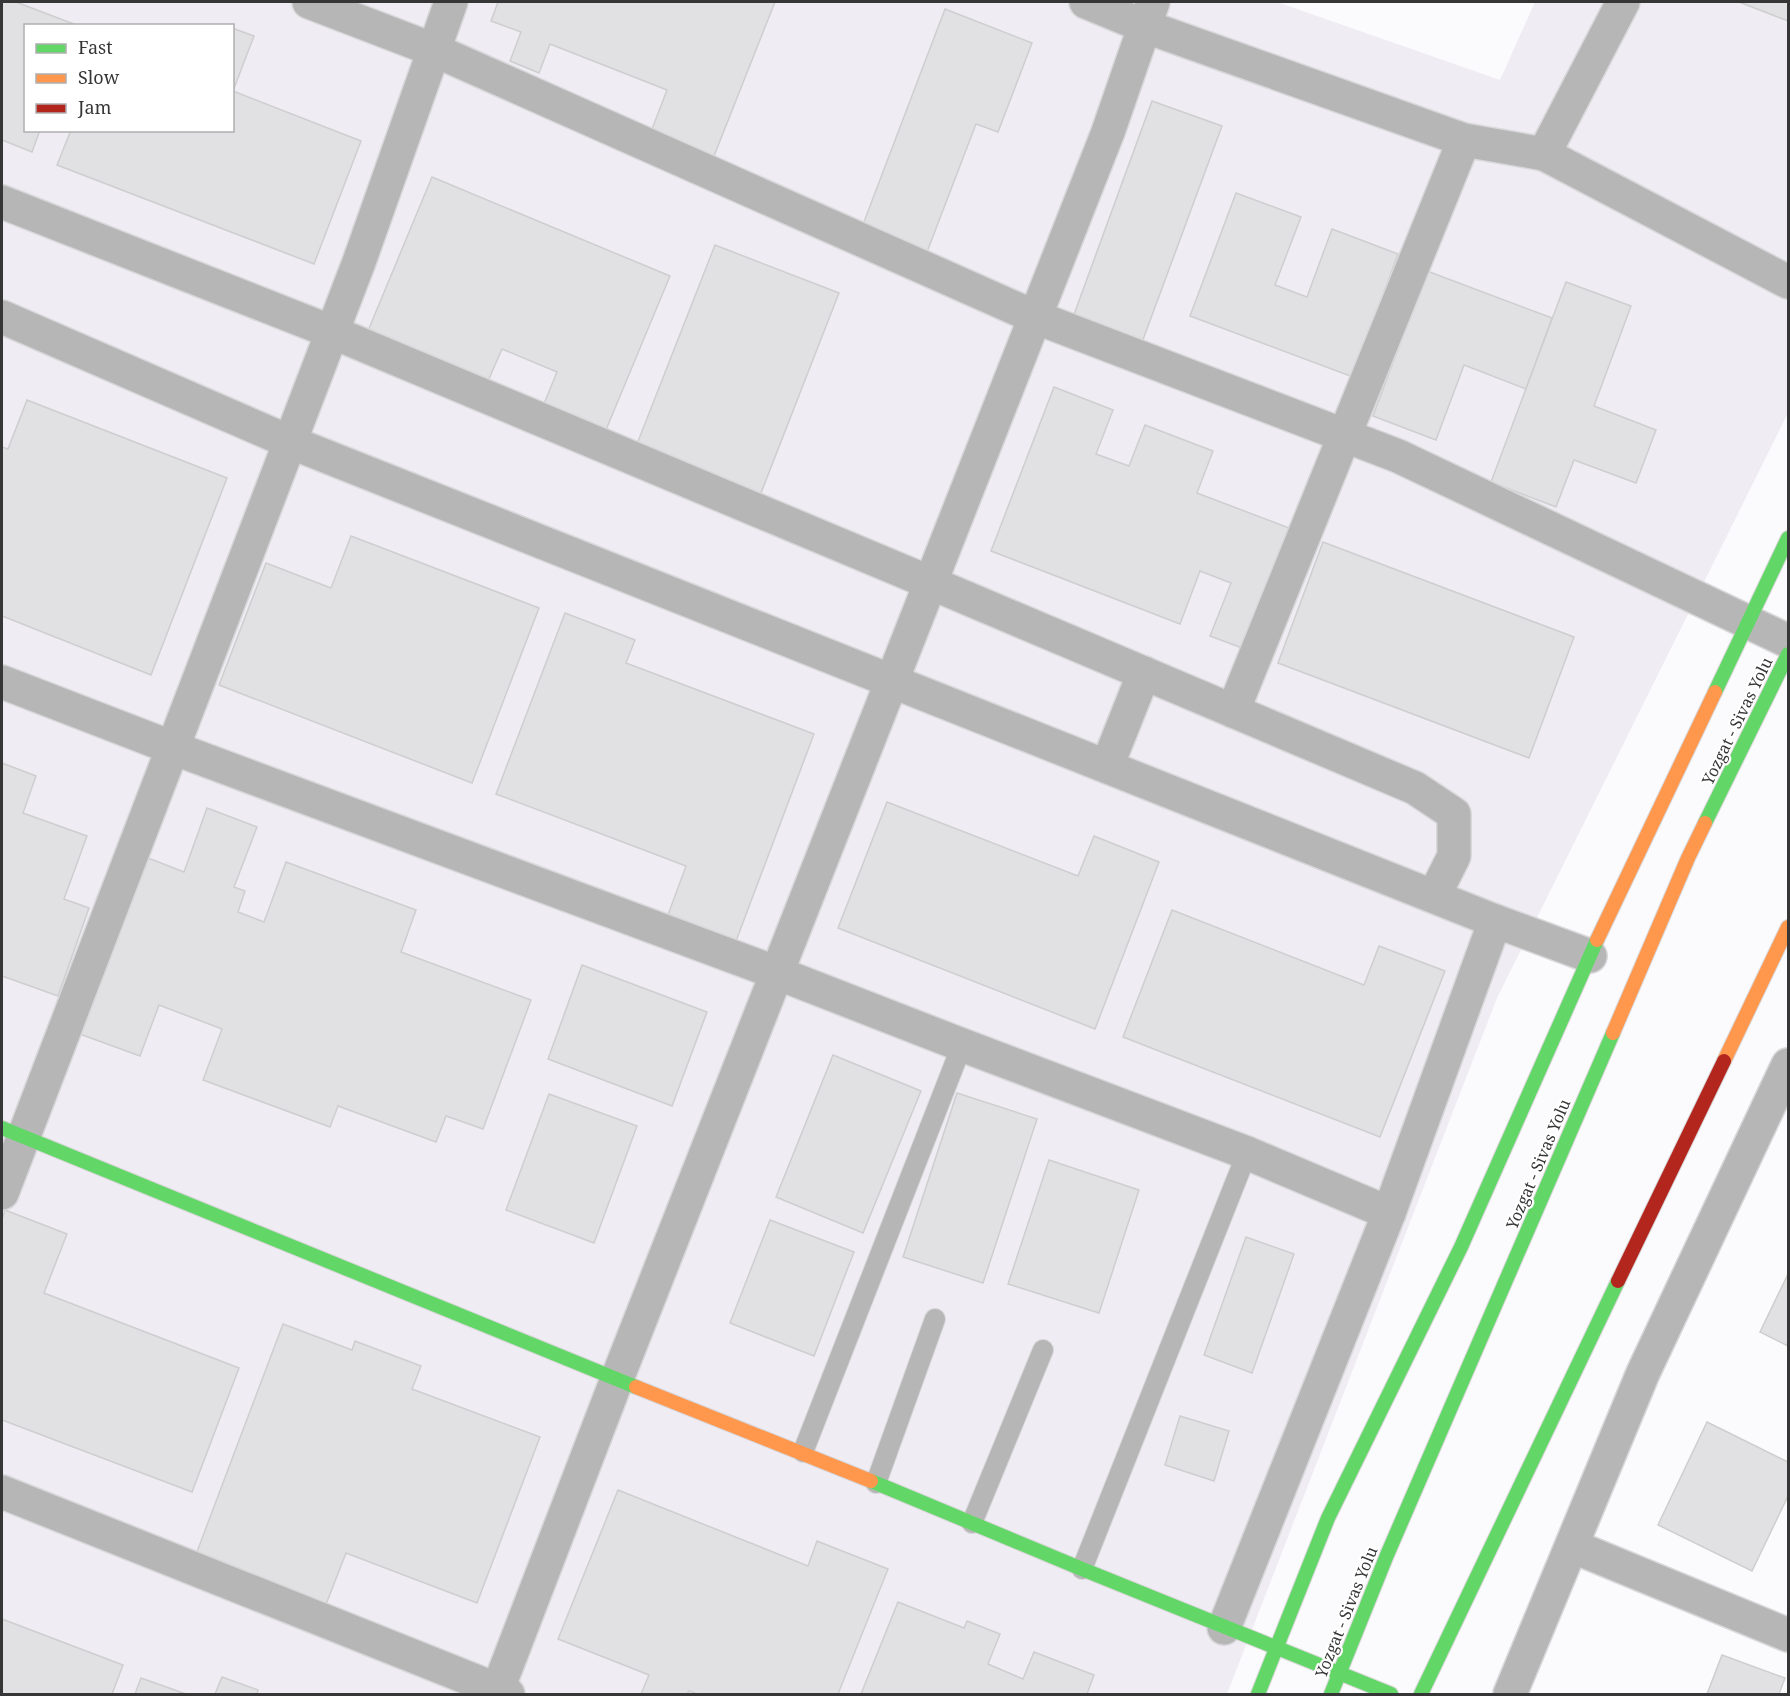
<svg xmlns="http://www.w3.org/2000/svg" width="1790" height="1696" font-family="'Noto Serif',serif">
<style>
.built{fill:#efecf4;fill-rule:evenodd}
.building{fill:#e1e0e2;stroke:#cececf;stroke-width:1.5}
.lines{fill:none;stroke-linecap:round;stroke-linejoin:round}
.lane-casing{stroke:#d8d7d9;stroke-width:22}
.street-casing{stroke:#d8d7d9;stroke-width:36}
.fast-casing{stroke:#d8d7d9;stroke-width:16}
.slow-casing{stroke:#d8d7d9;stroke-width:16}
.jam-casing{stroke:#d8d7d9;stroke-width:16}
.lane{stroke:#b6b6b6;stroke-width:20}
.street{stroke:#b6b6b6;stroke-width:33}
.fast{stroke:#63d668;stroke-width:14}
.slow{stroke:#ff974d;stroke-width:14}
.jam{stroke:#b3261e;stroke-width:14}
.labels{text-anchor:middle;stroke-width:4.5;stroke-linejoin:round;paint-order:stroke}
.street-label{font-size:16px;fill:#363637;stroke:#fff}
</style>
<rect width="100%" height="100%" fill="#fbfafc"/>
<path class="built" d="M2,2H1277L1500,80L1535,2H1788V413L1497,998L1227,1694H2ZM26,26H232V130H26Z"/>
<g class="building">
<polygon points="2,2 16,2 79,26 26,26 26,130 40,130 32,152 2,140"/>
<polygon points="498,2 775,2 712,161 649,137 667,90 550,44 539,73 510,61 521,32 491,21"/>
<polygon points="1739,2 1788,2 1788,21"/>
<polygon points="945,9 1032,43 998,132 976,124 927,252 862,227"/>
<polygon points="232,28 254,36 233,91 361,141 314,264 57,165 71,130 232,130"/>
<polygon points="1152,101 1222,126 1141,345 1072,320"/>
<polygon points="432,177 670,276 603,437 541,411 557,372 502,349 485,388 365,338"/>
<polygon points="1236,193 1301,217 1275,285 1307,297 1332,229 1398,254 1353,377 1190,316"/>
<polygon points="715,245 839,293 759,498 635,449"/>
<polygon points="1427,271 1552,318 1526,389 1464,365 1436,440 1373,416"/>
<polygon points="1566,282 1631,306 1594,406 1656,430 1636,483 1574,460 1556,507 1491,482"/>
<polygon points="1054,387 1113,410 1096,454 1129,466 1145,425 1213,451 1197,493 1289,528 1242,648 1210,636 1231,583 1200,571 1180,624 991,551"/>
<polygon points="27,400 227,478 151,675 2,616 2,447 8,449"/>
<polygon points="351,536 539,608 472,783 219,685 266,563 331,588"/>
<polygon points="1323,542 1574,637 1529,758 1278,663"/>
<polygon points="565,613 635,640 626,663 814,734 733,949 665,923 686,866 496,794"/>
<polygon points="2,763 36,776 23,813 87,836 64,899 89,908 58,996 2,976"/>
<polygon points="887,802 1078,876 1094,836 1159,862 1095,1029 838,928"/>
<polygon points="207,808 257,827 234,887 245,891 238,912 264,922 286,862 416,910 401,952 531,1000 483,1129 446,1116 436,1142 338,1106 330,1127 203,1080 222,1029 159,1005 140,1056 77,1033 143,856 184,872"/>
<polygon points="1172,910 1364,985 1379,946 1445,971 1380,1137 1123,1037"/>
<polygon points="582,965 707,1012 672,1106 548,1059"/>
<polygon points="833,1055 921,1091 863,1233 776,1197"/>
<polygon points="957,1093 1037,1119 983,1283 903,1257"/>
<polygon points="549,1094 637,1126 594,1243 506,1210"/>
<polygon points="1049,1160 1139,1190 1099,1313 1008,1284"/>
<polygon points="5,1210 67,1234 44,1293 239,1368 192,1492 2,1420 2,1220"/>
<polygon points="770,1220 854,1252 814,1356 730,1323"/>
<polygon points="1246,1237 1294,1254 1252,1373 1204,1355"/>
<polygon points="1788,1274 1788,1346 1760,1332"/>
<polygon points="283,1324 352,1350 355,1341 421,1366 412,1389 540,1437 477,1603 346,1553 325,1607 195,1557"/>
<polygon points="1180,1416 1229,1431 1214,1481 1165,1465"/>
<polygon points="1707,1422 1788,1462 1788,1496 1752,1571 1658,1525"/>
<polygon points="618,1490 808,1566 817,1541 888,1569 838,1694 697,1694 689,1691 687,1694 641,1694 649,1675 558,1639"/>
<polygon points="898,1602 964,1628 967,1621 1000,1634 988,1664 1023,1679 1034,1652 1094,1675 1087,1694 861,1694"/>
<polygon points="2,1619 123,1665 112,1694 2,1694"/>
<polygon points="1722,1655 1785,1678 1779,1694 1707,1694"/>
<polygon points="222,1677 258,1690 257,1694 215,1694"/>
<polygon points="141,1678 186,1694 135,1694"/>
</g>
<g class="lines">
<defs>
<g id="lane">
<polyline points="803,1452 962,1045"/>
<polyline points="876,1483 935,1319"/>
<polyline points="972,1523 1043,1350"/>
<polyline points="1082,1569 1247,1153"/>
</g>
<g id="street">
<polyline points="309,2 434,50 1035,317 1398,456 1788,641"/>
<polyline points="1086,2 1144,26 1464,140 1544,154 1788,282"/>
<polyline points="1544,154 1623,2"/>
<polyline points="2,202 332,332 931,583 1415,788 1454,814 1454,856 1434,896"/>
<polyline points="2,317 290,442 1495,921 1590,956"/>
<polyline points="2,682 173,748 777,973 962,1045 1247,1153 1389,1213"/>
<polyline points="1233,711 1464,140"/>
<polyline points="1107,766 1144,673"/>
<polyline points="2,1193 359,262 451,2"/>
<polyline points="2,1492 508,1694"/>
<polyline points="1572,1546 1788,1635"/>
<polyline points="1224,1628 1389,1213 1495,921"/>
<polyline points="496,1694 617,1379 1108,132 1153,2"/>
<polyline points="1510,1694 1643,1373 1788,1065"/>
</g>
<g id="fast">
<polyline points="1715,692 1788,538"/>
<polyline points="1705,823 1788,654"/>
<polyline points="2,1128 636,1387"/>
<polyline points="871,1481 1082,1569 1391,1694"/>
<polyline points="1258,1694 1328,1518 1461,1247 1597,940"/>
<polyline points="1331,1694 1387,1555 1613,1033"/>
<polyline points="1421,1694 1618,1281"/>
</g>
<g id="slow">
<polyline points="1597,940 1715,692"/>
<polyline points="1613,1033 1688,858 1705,823"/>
<polyline points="1724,1061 1788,927"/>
<polyline points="636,1387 871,1481"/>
</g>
<polyline id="jam" points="1618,1281 1724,1061"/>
</defs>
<use href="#lane" class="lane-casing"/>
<use href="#street" class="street-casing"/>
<use href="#fast" class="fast-casing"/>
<use href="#slow" class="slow-casing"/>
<use href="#jam" class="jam-casing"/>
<use href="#lane" class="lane"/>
<use href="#street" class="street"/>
<use href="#fast" class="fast"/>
<use href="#slow" class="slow"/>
<use href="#jam" class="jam"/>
</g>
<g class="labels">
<g class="street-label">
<text transform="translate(1737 721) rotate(-64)" y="6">Yozgat - Sivas Yolu</text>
<text transform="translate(1538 1164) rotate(-67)" y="6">Yozgat - Sivas Yolu</text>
<text transform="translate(1346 1612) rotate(-68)" y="6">Yozgat - Sivas Yolu</text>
</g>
</g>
<rect width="1790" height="1696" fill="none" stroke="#363637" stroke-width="6"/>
<rect x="24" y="24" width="210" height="108" fill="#ffffff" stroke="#afafaf" stroke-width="1.5"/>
<rect x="36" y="44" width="30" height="9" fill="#63d668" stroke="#afafaf" stroke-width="1.5"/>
<text x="78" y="54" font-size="18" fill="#363637">Fast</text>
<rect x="36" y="74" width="30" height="9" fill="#ff974d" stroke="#afafaf" stroke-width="1.5"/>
<text x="78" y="84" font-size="18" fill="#363637">Slow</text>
<rect x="36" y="104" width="30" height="9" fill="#b3261e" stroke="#afafaf" stroke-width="1.5"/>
<text x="78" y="114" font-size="18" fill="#363637">Jam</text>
</svg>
